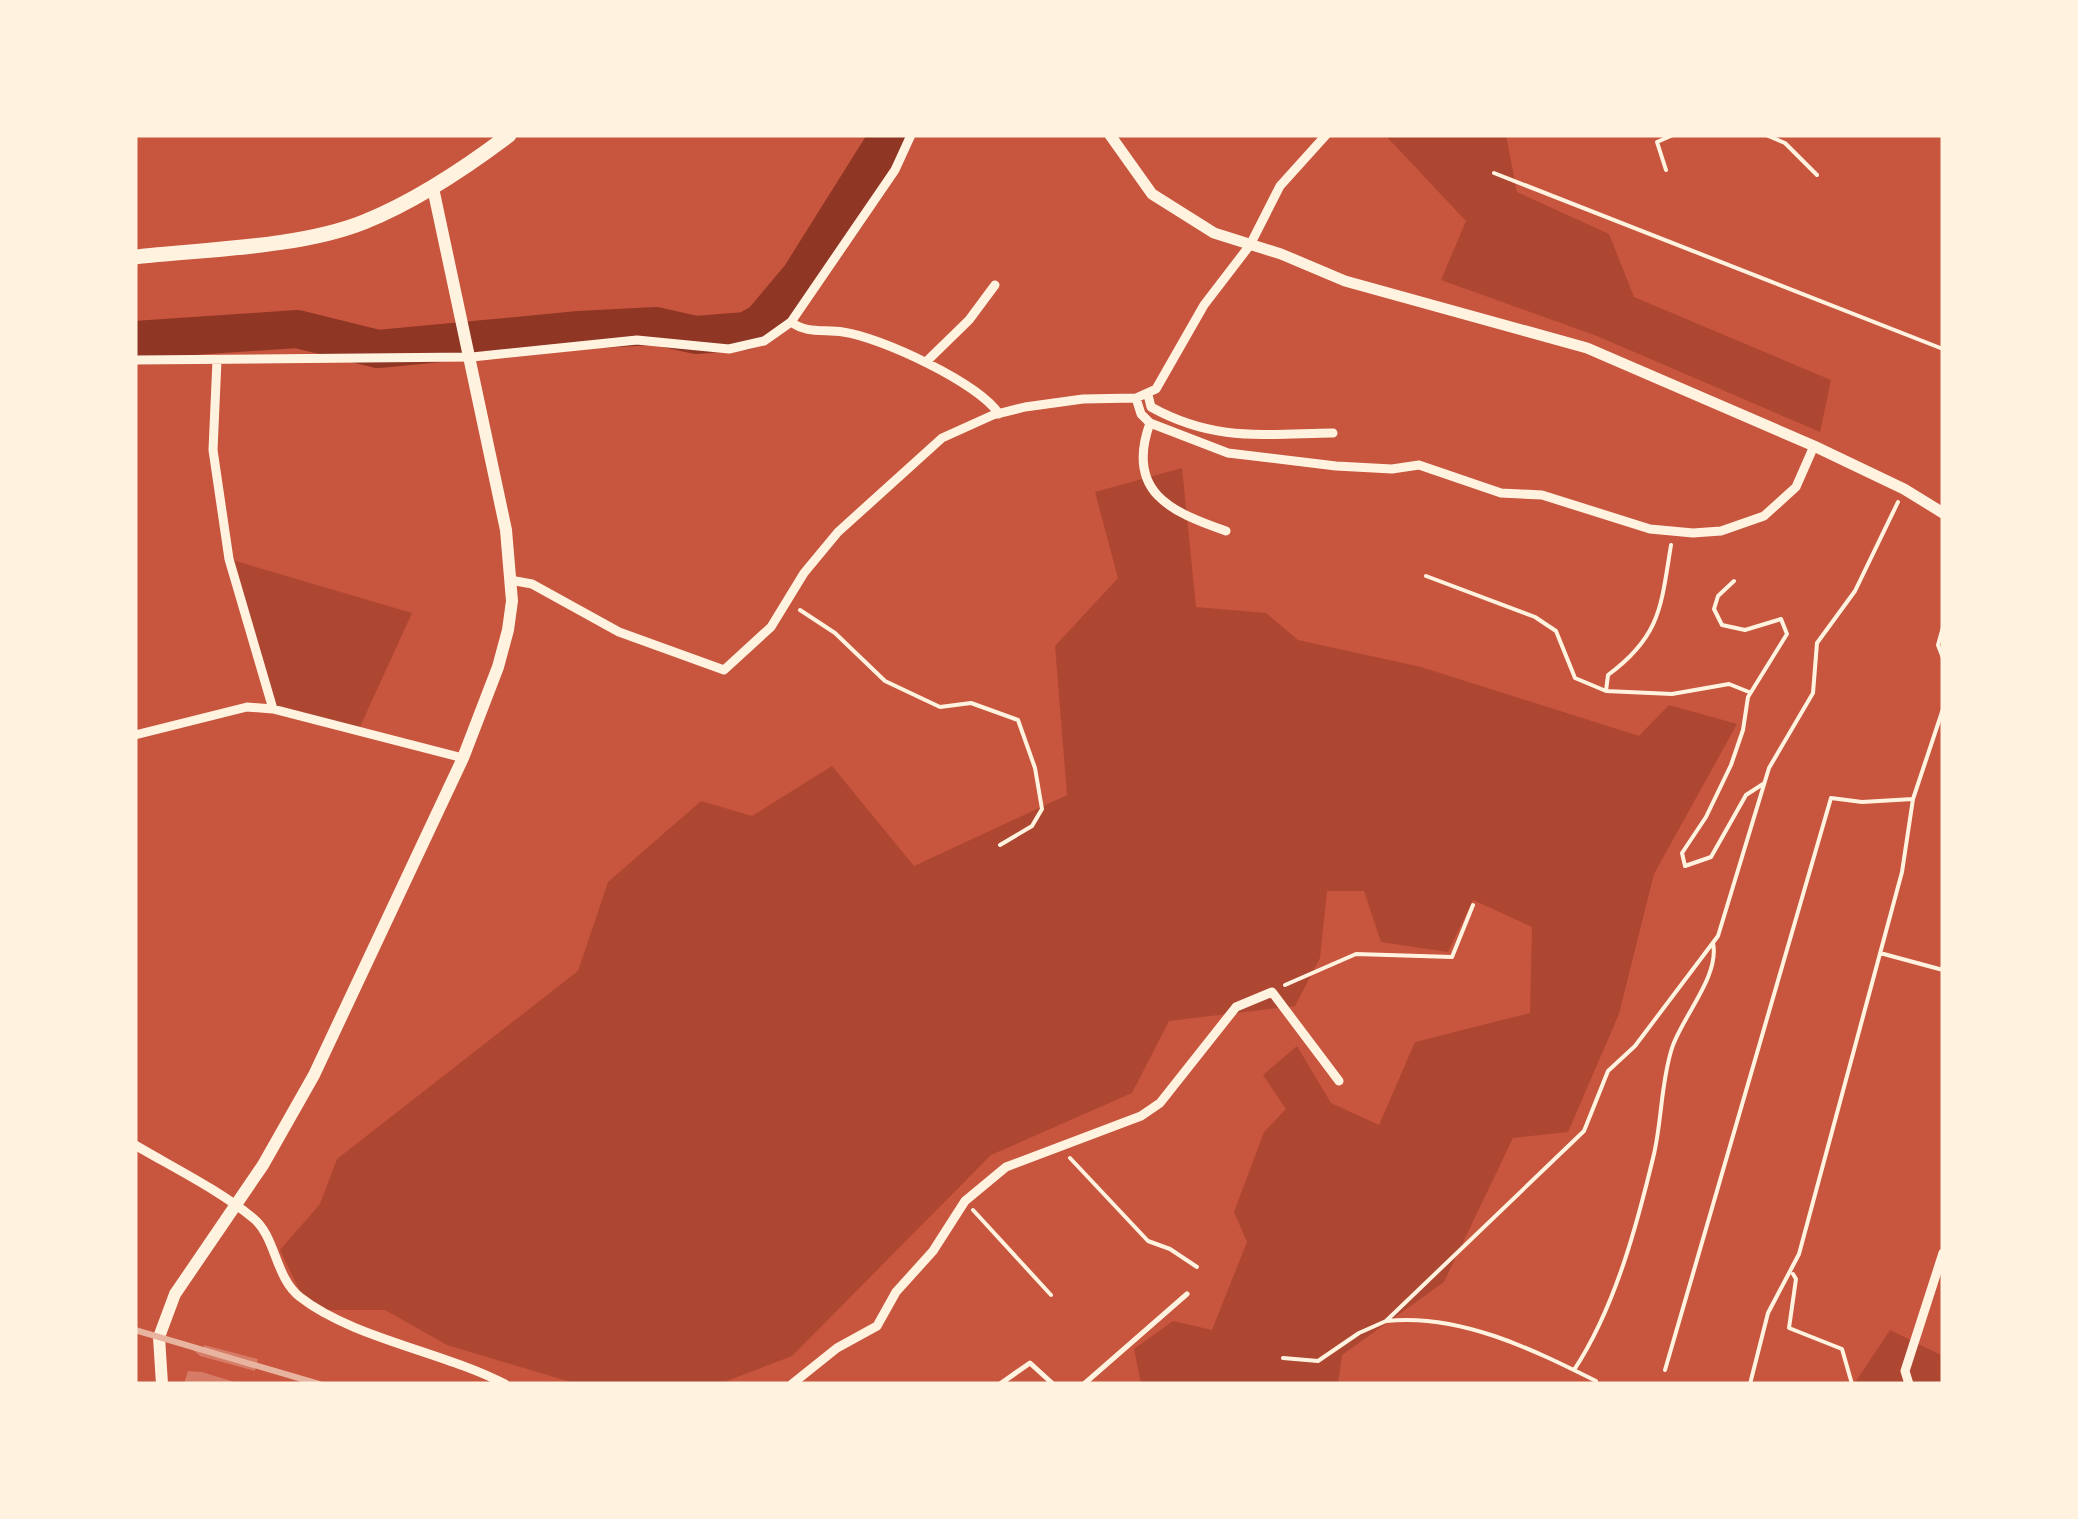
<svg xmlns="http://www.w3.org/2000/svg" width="2078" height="1519" font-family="'Noto Sans',sans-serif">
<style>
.green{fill:#ae4732}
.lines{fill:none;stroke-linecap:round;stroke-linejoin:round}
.river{stroke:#8f3625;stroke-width:38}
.building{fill:#d67c66}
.path{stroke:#fff3e0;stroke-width:4}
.service{stroke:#fff3e0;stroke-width:5}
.minor{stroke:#fff3e0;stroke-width:9}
.tertiary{stroke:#fff3e0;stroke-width:11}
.secondary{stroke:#fff3e0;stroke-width:12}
.trunk{stroke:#fff3e0;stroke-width:15}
.rail{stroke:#e9b49f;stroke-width:6}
</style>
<rect width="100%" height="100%" fill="#c8553d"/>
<path class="green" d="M 1385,135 L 1506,135 L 1517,192 L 1609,234 L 1634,297 L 1831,380 L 1820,432 L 1597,336 L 1441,280 L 1466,221 Z
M 1182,468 L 1196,607 L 1266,613 L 1298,640 L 1421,667 L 1639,736 L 1669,705 L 1737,724 L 1654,874 L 1619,1014 L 1568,1132 L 1513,1138 L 1444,1282 L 1342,1355 L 1338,1384 L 1141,1384 L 1134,1349 L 1173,1321 L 1212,1330 L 1247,1242 L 1234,1212 L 1264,1132 L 1286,1109 L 1263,1075 L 1297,1046 L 1331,1103 L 1379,1125 L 1415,1042 L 1530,1013 L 1532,927 L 1473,900 L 1448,952 L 1381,942 L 1364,891 L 1327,891 L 1320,958 L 1295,1006 L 1169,1021 L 1132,1093 L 991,1155 L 792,1356 L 719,1384 L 577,1384 L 447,1345 L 385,1310 L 309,1310 L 280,1250 L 320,1204 L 337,1159 L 578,971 L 608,882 L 701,801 L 752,816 L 832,766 L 914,866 L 1067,795 L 1055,646 L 1118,578 L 1095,492 Z
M 229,559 L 412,613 L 359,729 L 273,709 Z
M 1890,1330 L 1943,1356 L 1943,1384 L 1854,1384 Z"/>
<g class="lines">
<path class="river" d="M 135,340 L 297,329 L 378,349 L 579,330 L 656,326 L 696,335 L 746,331 L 762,322 L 800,277 L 889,135"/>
</g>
<path class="building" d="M 204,1345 L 258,1359 L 255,1371 L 200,1356 L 192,1349 L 203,1349 Z
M 188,1371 L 202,1372 L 241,1384 L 184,1384 Z"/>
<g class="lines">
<path class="path" d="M 1766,135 L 1785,143 L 1817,175
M 1666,170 L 1657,142 L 1673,135
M 1494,173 L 1943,349
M 1426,576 L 1535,617 L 1556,631 L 1575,678 L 1606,691 L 1608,675 C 1661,636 1661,606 1671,545
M 1734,581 L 1718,596 L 1714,609 L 1722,625 L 1745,630 L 1781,619 L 1787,634 L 1748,697 L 1743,730 L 1731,765 L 1706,817 L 1682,853 L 1685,866 L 1711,857 L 1746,795 L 1763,784
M 800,610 L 835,633 L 885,681 L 940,707 L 971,703 L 1018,720 L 1035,768 L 1042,809 L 1032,826 L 1000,845
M 1943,627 L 1938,645 L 1943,658
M 1606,691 L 1672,694 L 1729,684 L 1749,692
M 1880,953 L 1943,970
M 1285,985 L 1356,954 L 1452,957 L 1473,905
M 1070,1158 L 1148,1241 L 1170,1249 L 1197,1267
M 973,1210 L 1051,1295
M 1793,1274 L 1796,1279 L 1789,1328 L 1842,1349 L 1852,1384
M 1386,1321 C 1459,1313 1532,1349 1596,1381
M 1283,1358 L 1318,1361 L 1359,1333 L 1386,1321 L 1584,1131 L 1608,1071 L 1635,1046 L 1718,936 L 1769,768 L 1813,693 L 1817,643 L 1855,591 L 1898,502
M 1574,1370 C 1615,1308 1637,1225 1654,1154 C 1662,1119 1661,1082 1672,1048 C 1682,1017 1720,976 1713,943
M 1665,1370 L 1831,798 L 1862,802 L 1913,799
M 1750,1384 L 1768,1313 L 1799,1254 L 1902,872 L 1913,799 L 1943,709"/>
<path class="service" d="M 1000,1384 L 1030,1363 L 1053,1384
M 1084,1384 L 1187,1294"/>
<path class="minor" d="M 791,322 C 807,334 824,329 843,332 C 880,337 979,383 999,414
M 135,360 L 472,357 L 637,340 L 729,349 L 764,341 L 791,322 L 895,170 L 911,135
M 217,360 L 213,450 L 229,559 L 273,709
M 927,361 L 969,320 L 995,285
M 1148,395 L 1151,407 C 1214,442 1263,434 1333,433
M 1136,398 L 1141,414 L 1150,423 L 1228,453 L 1336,466 L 1392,469 L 1419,465 L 1501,493 L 1542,495 L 1650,529 L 1693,533 L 1721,531 L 1764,516 L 1796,487 L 1814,446
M 1150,423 C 1125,492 1171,512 1226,531
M 510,580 L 532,584 L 619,632 L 724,670 L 771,627 L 804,573 L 838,532 L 942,438 L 993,415 L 1025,407 L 1083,399 L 1136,398 L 1156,389 L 1204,305 L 1250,245 L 1280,186 L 1326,135
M 135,735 L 247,707 L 273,709 L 463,758
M 135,1145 C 174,1168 219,1190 253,1218 C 276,1236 275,1278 300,1297 C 352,1338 444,1352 505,1384
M 792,1384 L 837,1348 L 877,1326 L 896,1292 L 933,1251 L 965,1201 L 1006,1167 L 1141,1116 L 1160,1103 L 1236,1007 L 1272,992 L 1339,1081
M 1909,1384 L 1905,1371 L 1943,1253"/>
<path class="tertiary" d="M 1110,135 L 1152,194 L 1214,233 L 1281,254 L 1345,281 L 1587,348 L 1814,446 L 1904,489 L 1943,513"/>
<path class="secondary" d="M 162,1384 L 159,1337 L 175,1294 L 263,1165 L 314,1075 L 463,758 L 498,667 L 508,630 L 512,601 L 506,530 L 433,188"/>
<path class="trunk" d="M 135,257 C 205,249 299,248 364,222 C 416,201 464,169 509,135"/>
<path class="rail" d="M 135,1330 L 319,1384"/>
</g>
<rect width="2078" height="1519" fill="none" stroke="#fff3e0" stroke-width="275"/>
</svg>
